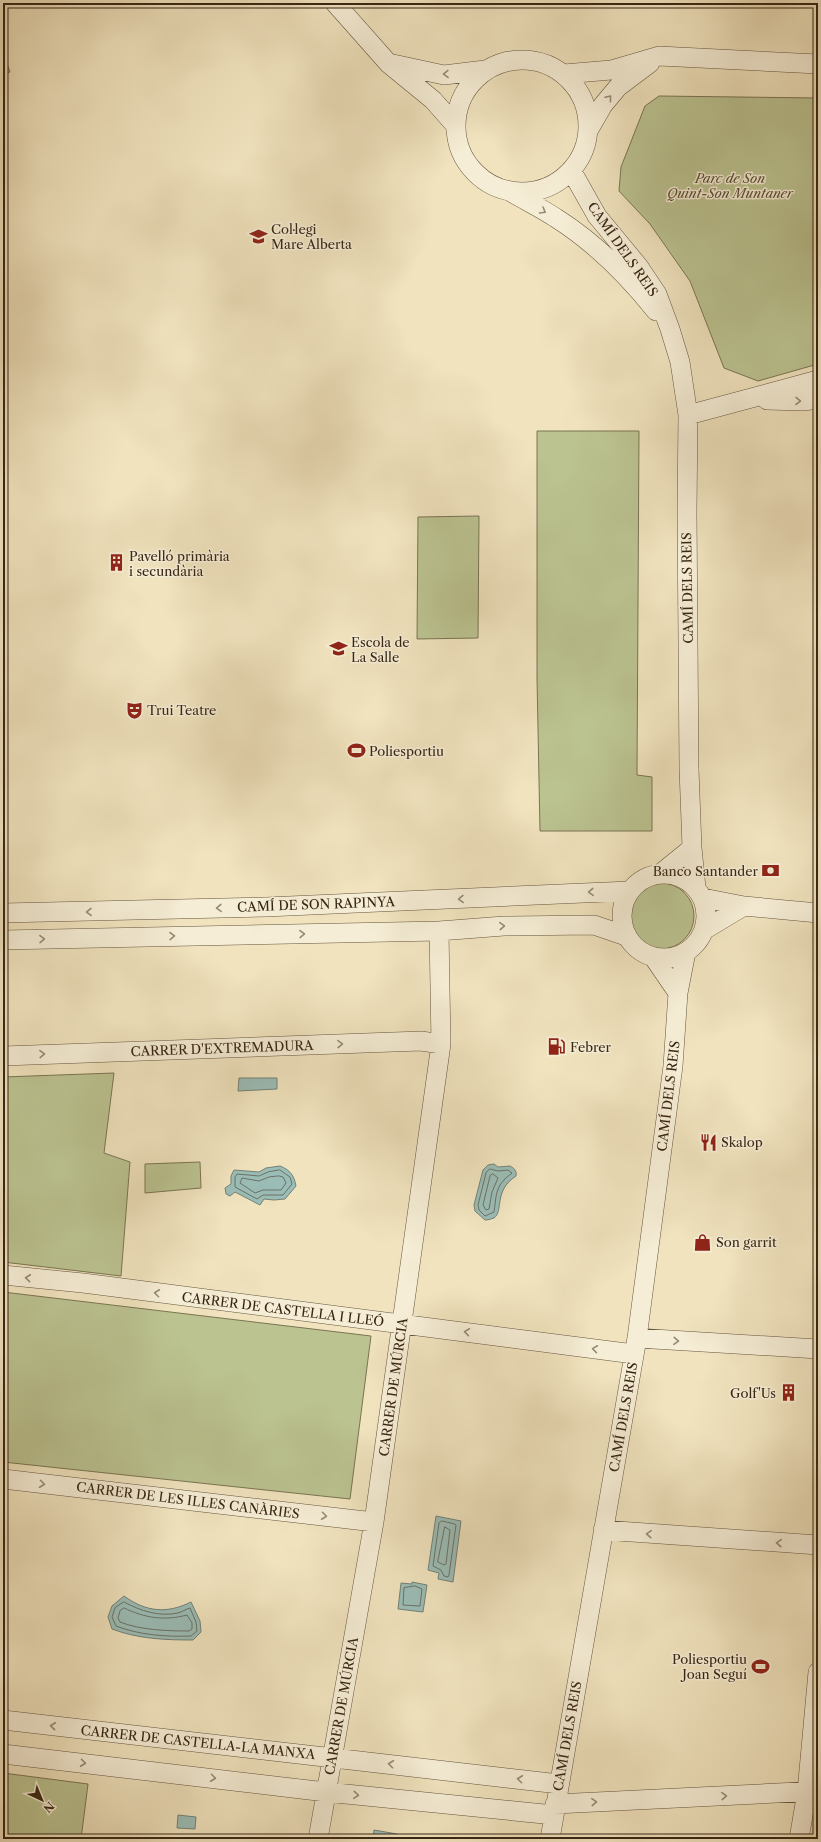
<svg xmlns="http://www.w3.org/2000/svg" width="821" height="1842" font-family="'Libre Caslon Text',serif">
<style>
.green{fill:#bbc391;stroke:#7a7453}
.water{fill:#9bbdb7;stroke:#738176}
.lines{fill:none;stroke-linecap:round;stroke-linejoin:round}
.shore{stroke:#6a7266;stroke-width:1}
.minor-casing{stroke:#66553f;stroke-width:20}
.minor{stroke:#f5edd5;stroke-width:19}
.oneway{stroke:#968a75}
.labels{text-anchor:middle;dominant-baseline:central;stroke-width:3;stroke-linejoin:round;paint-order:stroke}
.park-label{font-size:13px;font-style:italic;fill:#594d34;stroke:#f5edd5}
.poi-label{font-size:13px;fill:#382615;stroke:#f5edd5;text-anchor:start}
.street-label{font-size:13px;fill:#382615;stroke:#f5edd5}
</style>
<rect width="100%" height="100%" fill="#f0e3be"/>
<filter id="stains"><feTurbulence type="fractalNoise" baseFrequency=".005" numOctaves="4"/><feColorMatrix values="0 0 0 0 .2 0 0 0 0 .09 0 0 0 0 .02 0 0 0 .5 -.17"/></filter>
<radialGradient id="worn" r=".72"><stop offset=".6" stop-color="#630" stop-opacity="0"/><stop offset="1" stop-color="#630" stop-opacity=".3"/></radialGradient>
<path class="green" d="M 3,53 L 10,72 L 3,75 Z
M 659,96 L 818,98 L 818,364 L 758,381 L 724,368 L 690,281 L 650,224 L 619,191 L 621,167 L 645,106 Z
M 537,431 L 639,431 L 637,775 L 652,777 L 652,831 L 540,831 L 537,678 Z
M 479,516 L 478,638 L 417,639 L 418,517 Z
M628 916a33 33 0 1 1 66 0a33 33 0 1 1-66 0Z
M 114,1073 L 104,1153 L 130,1162 L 121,1276 L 3,1262 L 3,1077 Z
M 200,1162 L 201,1188 L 145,1193 L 145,1164 Z
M 3,1292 L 371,1336 L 350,1499 L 3,1462 Z
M 3,1773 L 88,1784 L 81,1839 L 3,1839 Z"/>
<path class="water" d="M 239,1078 L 277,1078 L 277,1089 L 238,1091 Z
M 494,1164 L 498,1167 L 510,1166 C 514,1168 517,1171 516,1176 C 493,1191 504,1211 494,1218 C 491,1219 488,1220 485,1220 L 475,1211 L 474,1205 L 483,1170 L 488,1165 Z
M 280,1166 C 290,1170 294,1175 296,1186 L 285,1199 L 274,1200 L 264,1199 L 260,1205 L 235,1192 L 230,1196 L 226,1194 L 225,1188 L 231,1184 L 231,1176 L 234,1170 L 259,1172 L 266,1168 Z
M 436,1516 L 461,1521 L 453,1582 L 438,1579 L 439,1573 L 428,1570 Z
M 412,1582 L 427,1585 L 423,1612 L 398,1609 L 401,1583 L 412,1584 Z
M 124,1596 C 146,1612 167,1614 191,1602 L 200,1621 L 201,1632 L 193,1640 C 166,1640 138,1639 112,1629 L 108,1617 L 112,1606 Z
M 178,1815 L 196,1817 L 195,1829 L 177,1828 Z
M 374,1830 L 397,1834 L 396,1839 L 373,1839 Z"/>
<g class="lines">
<path class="shore" d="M 490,1169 L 498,1171 L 508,1170 L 512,1173 C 509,1176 506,1177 504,1180 C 495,1189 496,1200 494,1212 L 485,1216 L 479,1210 L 478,1205 L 486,1173 Z
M 280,1170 L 290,1177 L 292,1184 L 283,1195 L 263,1195 L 257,1199 L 235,1187 L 235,1177 L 237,1174 L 259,1176 L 268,1172 Z
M 493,1174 L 498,1178 L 492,1192 L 489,1209 L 486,1210 L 483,1205 L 490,1176 Z
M 279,1176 L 283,1177 L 286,1183 L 281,1190 L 263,1190 L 255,1193 L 240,1183 L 242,1178 L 259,1181 L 269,1177 Z
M 442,1521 L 455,1524 L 456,1525 L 449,1575 L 448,1577 L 444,1576 L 441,1570 L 433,1566 L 439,1523 Z
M 445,1527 L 450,1530 L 446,1564 L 444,1565 L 438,1562 Z
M 415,1586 L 422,1589 L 420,1606 L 403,1605 L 404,1588 Z
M 124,1602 C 141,1611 159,1617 178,1613 C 182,1612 186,1609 190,1608 L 196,1622 L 197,1631 L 191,1636 C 167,1637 139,1635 116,1626 L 112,1617 L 115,1608 Z
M 124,1608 C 145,1618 164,1621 187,1615 L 192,1623 L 192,1629 L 189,1631 C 167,1631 140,1630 120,1622 L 118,1618 L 120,1611 Z"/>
<defs>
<path id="minor" d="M 335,3 L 389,64 L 433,100 L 455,125
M456 126a66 66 0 1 1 132 0a66 66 0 1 1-132 0Z
M 393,64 L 444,75 L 485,70
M 564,74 L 611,70 L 659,56 L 818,64
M 588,131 L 603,105 L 618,87 L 650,63
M 571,170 L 597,216 L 639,267 L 657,294 L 670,329 L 680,362 L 688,415 L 687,512 L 689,769 L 692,848 L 696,888
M 511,192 C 526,201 541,208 556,218 C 594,242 628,276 656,311
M 767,400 L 803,401 L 818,399
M 688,415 L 818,380
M622 916a42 42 0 1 1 84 0a42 42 0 1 1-84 0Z
M 660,874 L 692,848
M 703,898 L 744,906 L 818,913
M 3,913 L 266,907 L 630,891
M 704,930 L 744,906
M 3,940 L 439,931 L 504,926 L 594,925 L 626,936
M 654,958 L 678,993
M 3,1056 L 421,1041 L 441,1044
M 3,1275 L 83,1283 L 634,1354
M 637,1338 L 818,1349
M 3,1479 L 374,1522
M 603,1530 L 818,1545
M 3,1720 L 559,1784
M 3,1754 L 326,1792 L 554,1815
M 555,1804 L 818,1791
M 318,1839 L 374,1522 L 441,1044 L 439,931
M 550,1839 L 637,1338 L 673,1066 L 678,993 L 686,952
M 799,1839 L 807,1792 L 818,1672"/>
</defs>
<use href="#minor" class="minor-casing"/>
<use href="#minor" class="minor"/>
</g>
<defs><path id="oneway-chevron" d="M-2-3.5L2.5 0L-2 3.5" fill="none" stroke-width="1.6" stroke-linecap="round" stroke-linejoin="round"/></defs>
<g class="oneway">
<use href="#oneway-chevron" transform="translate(446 74) rotate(179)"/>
<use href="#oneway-chevron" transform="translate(609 98) rotate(-50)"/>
<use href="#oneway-chevron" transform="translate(543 211) rotate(30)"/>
<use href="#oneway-chevron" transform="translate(798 401) rotate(1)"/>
<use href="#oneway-chevron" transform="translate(591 892) rotate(177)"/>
<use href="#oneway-chevron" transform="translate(461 899) rotate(178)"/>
<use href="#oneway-chevron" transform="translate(219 908) rotate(178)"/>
<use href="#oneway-chevron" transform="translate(89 912) rotate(178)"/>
<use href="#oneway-chevron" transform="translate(502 926) rotate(-4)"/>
<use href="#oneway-chevron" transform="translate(302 934) rotate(-1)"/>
<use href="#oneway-chevron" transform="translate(172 936) rotate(-1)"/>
<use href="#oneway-chevron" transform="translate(42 939) rotate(-1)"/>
<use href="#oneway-chevron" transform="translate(340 1044) rotate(-2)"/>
<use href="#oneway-chevron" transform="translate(42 1054) rotate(-2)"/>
<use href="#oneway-chevron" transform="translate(28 1278) rotate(-174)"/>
<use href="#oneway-chevron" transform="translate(157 1293) rotate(-173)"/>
<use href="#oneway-chevron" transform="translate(467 1332) rotate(-172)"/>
<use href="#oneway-chevron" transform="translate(676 1341) rotate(3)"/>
<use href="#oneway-chevron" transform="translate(595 1349) rotate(-172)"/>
<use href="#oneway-chevron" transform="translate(42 1484) rotate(7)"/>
<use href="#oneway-chevron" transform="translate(324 1516) rotate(7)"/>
<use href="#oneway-chevron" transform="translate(649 1534) rotate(-176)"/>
<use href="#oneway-chevron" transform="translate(779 1543) rotate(-176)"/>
<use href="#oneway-chevron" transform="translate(53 1726) rotate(-174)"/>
<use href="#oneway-chevron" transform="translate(83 1763) rotate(7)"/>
<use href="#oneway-chevron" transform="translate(391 1764) rotate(-173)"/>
<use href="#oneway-chevron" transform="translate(213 1778) rotate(7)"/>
<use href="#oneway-chevron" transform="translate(520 1779) rotate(-173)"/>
<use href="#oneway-chevron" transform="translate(356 1795) rotate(5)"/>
<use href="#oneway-chevron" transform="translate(724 1796) rotate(-3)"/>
<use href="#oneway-chevron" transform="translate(594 1802) rotate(-3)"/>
</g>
<defs>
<symbol id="school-bare" viewBox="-9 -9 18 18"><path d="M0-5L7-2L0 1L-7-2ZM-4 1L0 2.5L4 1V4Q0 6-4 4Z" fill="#8f2418" stroke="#f5edd5" stroke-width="2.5" paint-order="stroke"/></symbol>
<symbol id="building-bare" viewBox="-9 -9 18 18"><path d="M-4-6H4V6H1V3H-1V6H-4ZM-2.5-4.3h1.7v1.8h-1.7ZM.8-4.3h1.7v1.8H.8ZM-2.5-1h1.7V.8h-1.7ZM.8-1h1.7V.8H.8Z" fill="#8f2418" stroke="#f5edd5" stroke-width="2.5" paint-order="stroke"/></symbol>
<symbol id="theatre-bare" viewBox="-9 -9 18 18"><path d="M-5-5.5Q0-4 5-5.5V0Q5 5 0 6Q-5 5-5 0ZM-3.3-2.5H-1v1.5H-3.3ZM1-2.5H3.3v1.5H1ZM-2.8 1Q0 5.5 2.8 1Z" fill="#8f2418" stroke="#f5edd5" stroke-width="2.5" paint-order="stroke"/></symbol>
<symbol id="stadium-bare" viewBox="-9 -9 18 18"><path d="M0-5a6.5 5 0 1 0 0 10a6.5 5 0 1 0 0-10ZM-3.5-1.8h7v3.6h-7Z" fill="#8f2418" stroke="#f5edd5" stroke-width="2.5" paint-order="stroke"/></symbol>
<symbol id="bank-bare" viewBox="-9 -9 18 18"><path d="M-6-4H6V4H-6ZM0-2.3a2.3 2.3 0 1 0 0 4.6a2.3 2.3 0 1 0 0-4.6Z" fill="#8f2418" stroke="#f5edd5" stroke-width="2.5" paint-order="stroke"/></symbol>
<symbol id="fuel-bare" viewBox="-9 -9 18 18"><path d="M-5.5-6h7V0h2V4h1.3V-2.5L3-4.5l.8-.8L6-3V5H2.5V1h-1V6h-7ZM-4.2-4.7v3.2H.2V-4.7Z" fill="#8f2418" stroke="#f5edd5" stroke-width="2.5" paint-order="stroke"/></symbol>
<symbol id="restaurant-bare" viewBox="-9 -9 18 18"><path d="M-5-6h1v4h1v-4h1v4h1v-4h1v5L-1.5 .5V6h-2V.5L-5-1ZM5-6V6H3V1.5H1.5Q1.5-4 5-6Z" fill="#8f2418" stroke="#f5edd5" stroke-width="2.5" paint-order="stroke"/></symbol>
<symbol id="shop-bare" viewBox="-9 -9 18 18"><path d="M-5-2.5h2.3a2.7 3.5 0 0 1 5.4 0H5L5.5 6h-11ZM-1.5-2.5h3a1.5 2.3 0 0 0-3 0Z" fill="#8f2418" stroke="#f5edd5" stroke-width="2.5" paint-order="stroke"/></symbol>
</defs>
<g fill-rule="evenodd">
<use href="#school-bare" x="246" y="224" width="25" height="25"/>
<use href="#building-bare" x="104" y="550" width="25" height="25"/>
<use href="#school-bare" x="326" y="636" width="25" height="25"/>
<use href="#theatre-bare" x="122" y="698" width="25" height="25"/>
<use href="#stadium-bare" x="344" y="738" width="25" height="25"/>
<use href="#bank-bare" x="758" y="858" width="25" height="25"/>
<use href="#fuel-bare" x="544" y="1034" width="25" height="25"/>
<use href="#restaurant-bare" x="696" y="1130" width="25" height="25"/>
<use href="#shop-bare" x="690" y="1230" width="25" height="25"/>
<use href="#building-bare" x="776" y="1380" width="25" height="25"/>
<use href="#stadium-bare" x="748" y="1654" width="25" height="25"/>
</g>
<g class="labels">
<g class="park-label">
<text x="730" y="178">Parc de Son<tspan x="730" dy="15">Quint-Son Muntaner</tspan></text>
</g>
<g class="poi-label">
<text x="271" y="229">Col·legi<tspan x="271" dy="15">Mare Alberta</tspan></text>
<text x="129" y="556">Pavelló primària<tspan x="129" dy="15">i secundària</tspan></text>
<text x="351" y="642">Escola de<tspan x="351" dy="15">La Salle</tspan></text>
<text x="147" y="710">Trui Teatre</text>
<text x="369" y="751">Poliesportiu</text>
<text x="758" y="871" text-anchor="end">Banco Santander</text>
<text x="570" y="1047">Febrer</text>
<text x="721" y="1142">Skalop</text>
<text x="716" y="1242">Son garrit</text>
<text x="776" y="1393" text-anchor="end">Golf'Us</text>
<text x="747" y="1659" text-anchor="end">Poliesportiu<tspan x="747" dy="15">Joan Seguí</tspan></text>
</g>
<g class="street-label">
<text transform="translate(623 249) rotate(55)">CAMÍ DELS REIS</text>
<text transform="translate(687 588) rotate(-91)">CAMÍ DELS REIS</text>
<text transform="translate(316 904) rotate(-2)">CAMÍ DE SON RAPINYA</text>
<text transform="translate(222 1048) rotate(-2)">CARRER D'EXTREMADURA</text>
<text transform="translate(668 1096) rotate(-83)">CAMÍ DELS REIS</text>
<text transform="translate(283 1309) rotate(7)">CARRER DE CASTELLA I LLEÓ</text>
<text transform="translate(393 1387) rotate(-82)">CARRER DE MÚRCIA</text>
<text transform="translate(623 1417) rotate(-80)">CAMÍ DELS REIS</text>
<text transform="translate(188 1500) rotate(7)">CARRER DE LES ILLES CANÀRIES</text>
<text transform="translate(341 1706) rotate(-80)">CARRER DE MÚRCIA</text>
<text transform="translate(567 1736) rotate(-80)">CAMÍ DELS REIS</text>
<text transform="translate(198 1742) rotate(6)">CARRER DE CASTELLA-LA MANXA</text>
</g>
</g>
<rect width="821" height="1842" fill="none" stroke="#f0e3be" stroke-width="16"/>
<rect x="4" y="4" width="813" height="1834" fill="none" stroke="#382615" stroke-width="2"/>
<rect x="8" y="8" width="805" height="1826" fill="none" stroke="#382615"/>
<g transform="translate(42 1800) rotate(136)" stroke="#f5edd5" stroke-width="3" paint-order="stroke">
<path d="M0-3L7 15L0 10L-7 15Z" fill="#382615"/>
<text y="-6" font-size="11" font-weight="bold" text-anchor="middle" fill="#382615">N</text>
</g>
<rect width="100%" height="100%" filter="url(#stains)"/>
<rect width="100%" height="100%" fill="url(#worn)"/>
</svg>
